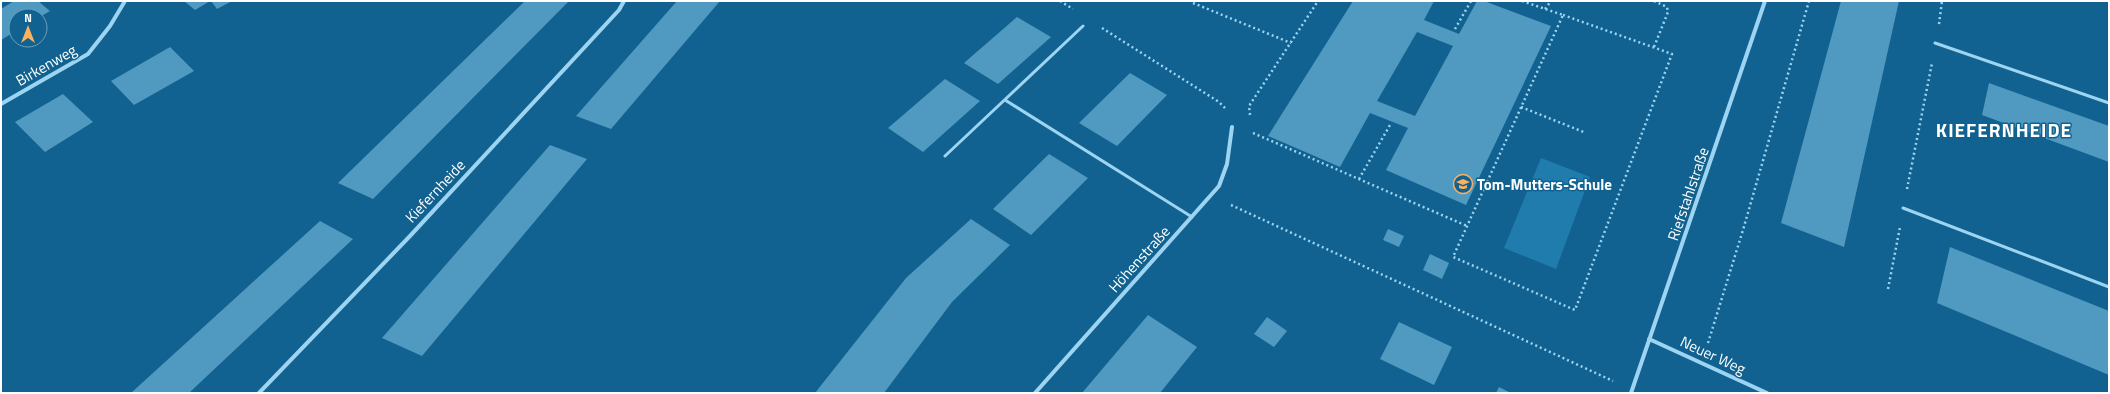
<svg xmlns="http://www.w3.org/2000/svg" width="2110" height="394" font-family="'Titillium Web',sans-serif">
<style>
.green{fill:#207cad}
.building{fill:#5099c1;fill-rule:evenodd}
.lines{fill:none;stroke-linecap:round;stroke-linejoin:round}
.path{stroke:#9cd4f2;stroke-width:2.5;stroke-dasharray:2 3;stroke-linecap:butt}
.lane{stroke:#9cd4f2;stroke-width:3}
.street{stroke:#9cd4f2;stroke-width:4}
.labels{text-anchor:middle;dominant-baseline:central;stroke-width:3;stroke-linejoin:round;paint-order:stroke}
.street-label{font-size:15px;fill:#fff;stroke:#116290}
.poi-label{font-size:15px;font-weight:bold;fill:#fff;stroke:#116290;text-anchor:start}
.district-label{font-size:19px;font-weight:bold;letter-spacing:1px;fill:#fff;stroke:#116290}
</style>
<rect width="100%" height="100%" fill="#116290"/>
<path class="green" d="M 1541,158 L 1590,177 L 1556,269 L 1504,248 Z"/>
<path class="building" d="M 14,1 L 38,1 L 50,11 L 40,17 L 16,16 L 16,31 L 1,40 L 1,9 Z
M 184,1 L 210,1 L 195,10 Z
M 211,1 L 232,1 L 217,9 Z
M 525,1 L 569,1 L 373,199 L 338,183 Z
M 677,1 L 720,1 L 611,129 L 576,116 Z
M 1353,1 L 1434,1 L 1424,20 L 1459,34 L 1477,1 L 1484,1 L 1551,26 L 1466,205 L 1386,170 L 1408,128 L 1370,113 L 1340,167 L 1268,136 ZM 1417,32 L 1453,46 L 1415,116 L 1377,101 Z
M 1841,1 L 1899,1 L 1844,247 L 1781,223 Z
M 1017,17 L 1051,37 L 998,84 L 964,63 Z
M 170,47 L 194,71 L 134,105 L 111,81 Z
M 1130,73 L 1167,95 L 1117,146 L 1079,123 Z
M 945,79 L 980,101 L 923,152 L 888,128 Z
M 1989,83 L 2109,126 L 2109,162 L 1982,115 Z
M 63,94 L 93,122 L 45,152 L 15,122 Z
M 550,145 L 587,159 L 422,356 L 382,338 Z
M 1049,154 L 1088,178 L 1031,235 L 993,209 Z
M 971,219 L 1010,245 L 952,302 L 884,393 L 815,393 L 906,278 Z
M 320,221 L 353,239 L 189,393 L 131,393 Z
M 1388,229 L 1404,236 L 1399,247 L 1383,240 Z
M 1950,247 L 2109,311 L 2109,375 L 1937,303 Z
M 1430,254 L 1449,263 L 1442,279 L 1423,270 Z
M 1148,315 L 1197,347 L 1160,393 L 1082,393 Z
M 1267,317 L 1287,331 L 1274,347 L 1254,334 Z
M 1399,322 L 1452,347 L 1434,385 L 1380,359 Z
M 1499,387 L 1511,393 L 1496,393 Z"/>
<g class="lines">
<path class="path" d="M 1060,1 L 1073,9
M 1522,1 L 1563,15
M 1654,1 L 1667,7 L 1668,12 L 1654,47
M 1193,3 L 1291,43
M 1545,9 L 1551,1
M 1563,15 L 1672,54 L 1575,310 L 1453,257 Z
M 1939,24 L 1942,1
M 1102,28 L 1219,102 L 1225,108
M 1455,29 L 1471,1
M 1521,107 L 1586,133
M 1250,115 L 1249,106 L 1318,1
M 1253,133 L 1467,226
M 1359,179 L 1390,125
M 1907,189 L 1932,63
M 1231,205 L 1613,381
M 1888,289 L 1900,227
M 1708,343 L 1743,230 L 1809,1"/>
<path class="lane" d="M 1935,43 L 2109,103
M 1005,100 L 1192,217
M 945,156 L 1083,26
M 1903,208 L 2109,287"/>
<path class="street" d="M 1,104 L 88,54 L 110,26 L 125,1
M 1649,339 L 1767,393
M 259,393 L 410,236 L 619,10 L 624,1
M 1035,393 L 1219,186 L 1227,164 L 1232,127
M 1631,393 L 1765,1"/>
</g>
<defs>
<symbol id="school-ring" viewBox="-11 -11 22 22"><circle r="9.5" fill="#116290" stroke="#ffb05d" stroke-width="1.5"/><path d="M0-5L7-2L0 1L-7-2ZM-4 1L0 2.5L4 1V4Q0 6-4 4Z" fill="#ffb05d"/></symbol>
</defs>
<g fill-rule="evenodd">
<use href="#school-ring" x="1452" y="173" width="22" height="22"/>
</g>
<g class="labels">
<g class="street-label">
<text transform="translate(46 65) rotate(-30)">Birkenweg</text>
<text transform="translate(435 191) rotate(-47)">Kiefernheide</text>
<text transform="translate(1688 194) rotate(-71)">Riefstahlstraße</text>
<text transform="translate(1139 259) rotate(-48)">Höhenstraße</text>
<text transform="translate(1713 355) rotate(25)">Neuer Weg</text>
</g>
<g class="poi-label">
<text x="1477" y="184">Tom-Mutters-Schule</text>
</g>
<g class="district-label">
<text x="2004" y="129">KIEFERNHEIDE</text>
</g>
</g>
<rect width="2110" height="394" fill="none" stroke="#ffffff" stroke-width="4"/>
<g transform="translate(28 28)"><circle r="19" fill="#116290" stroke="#70a1bc"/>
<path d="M0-3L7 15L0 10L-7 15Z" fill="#ffb05d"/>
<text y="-6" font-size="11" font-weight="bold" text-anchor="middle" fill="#ffffff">N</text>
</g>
</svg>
